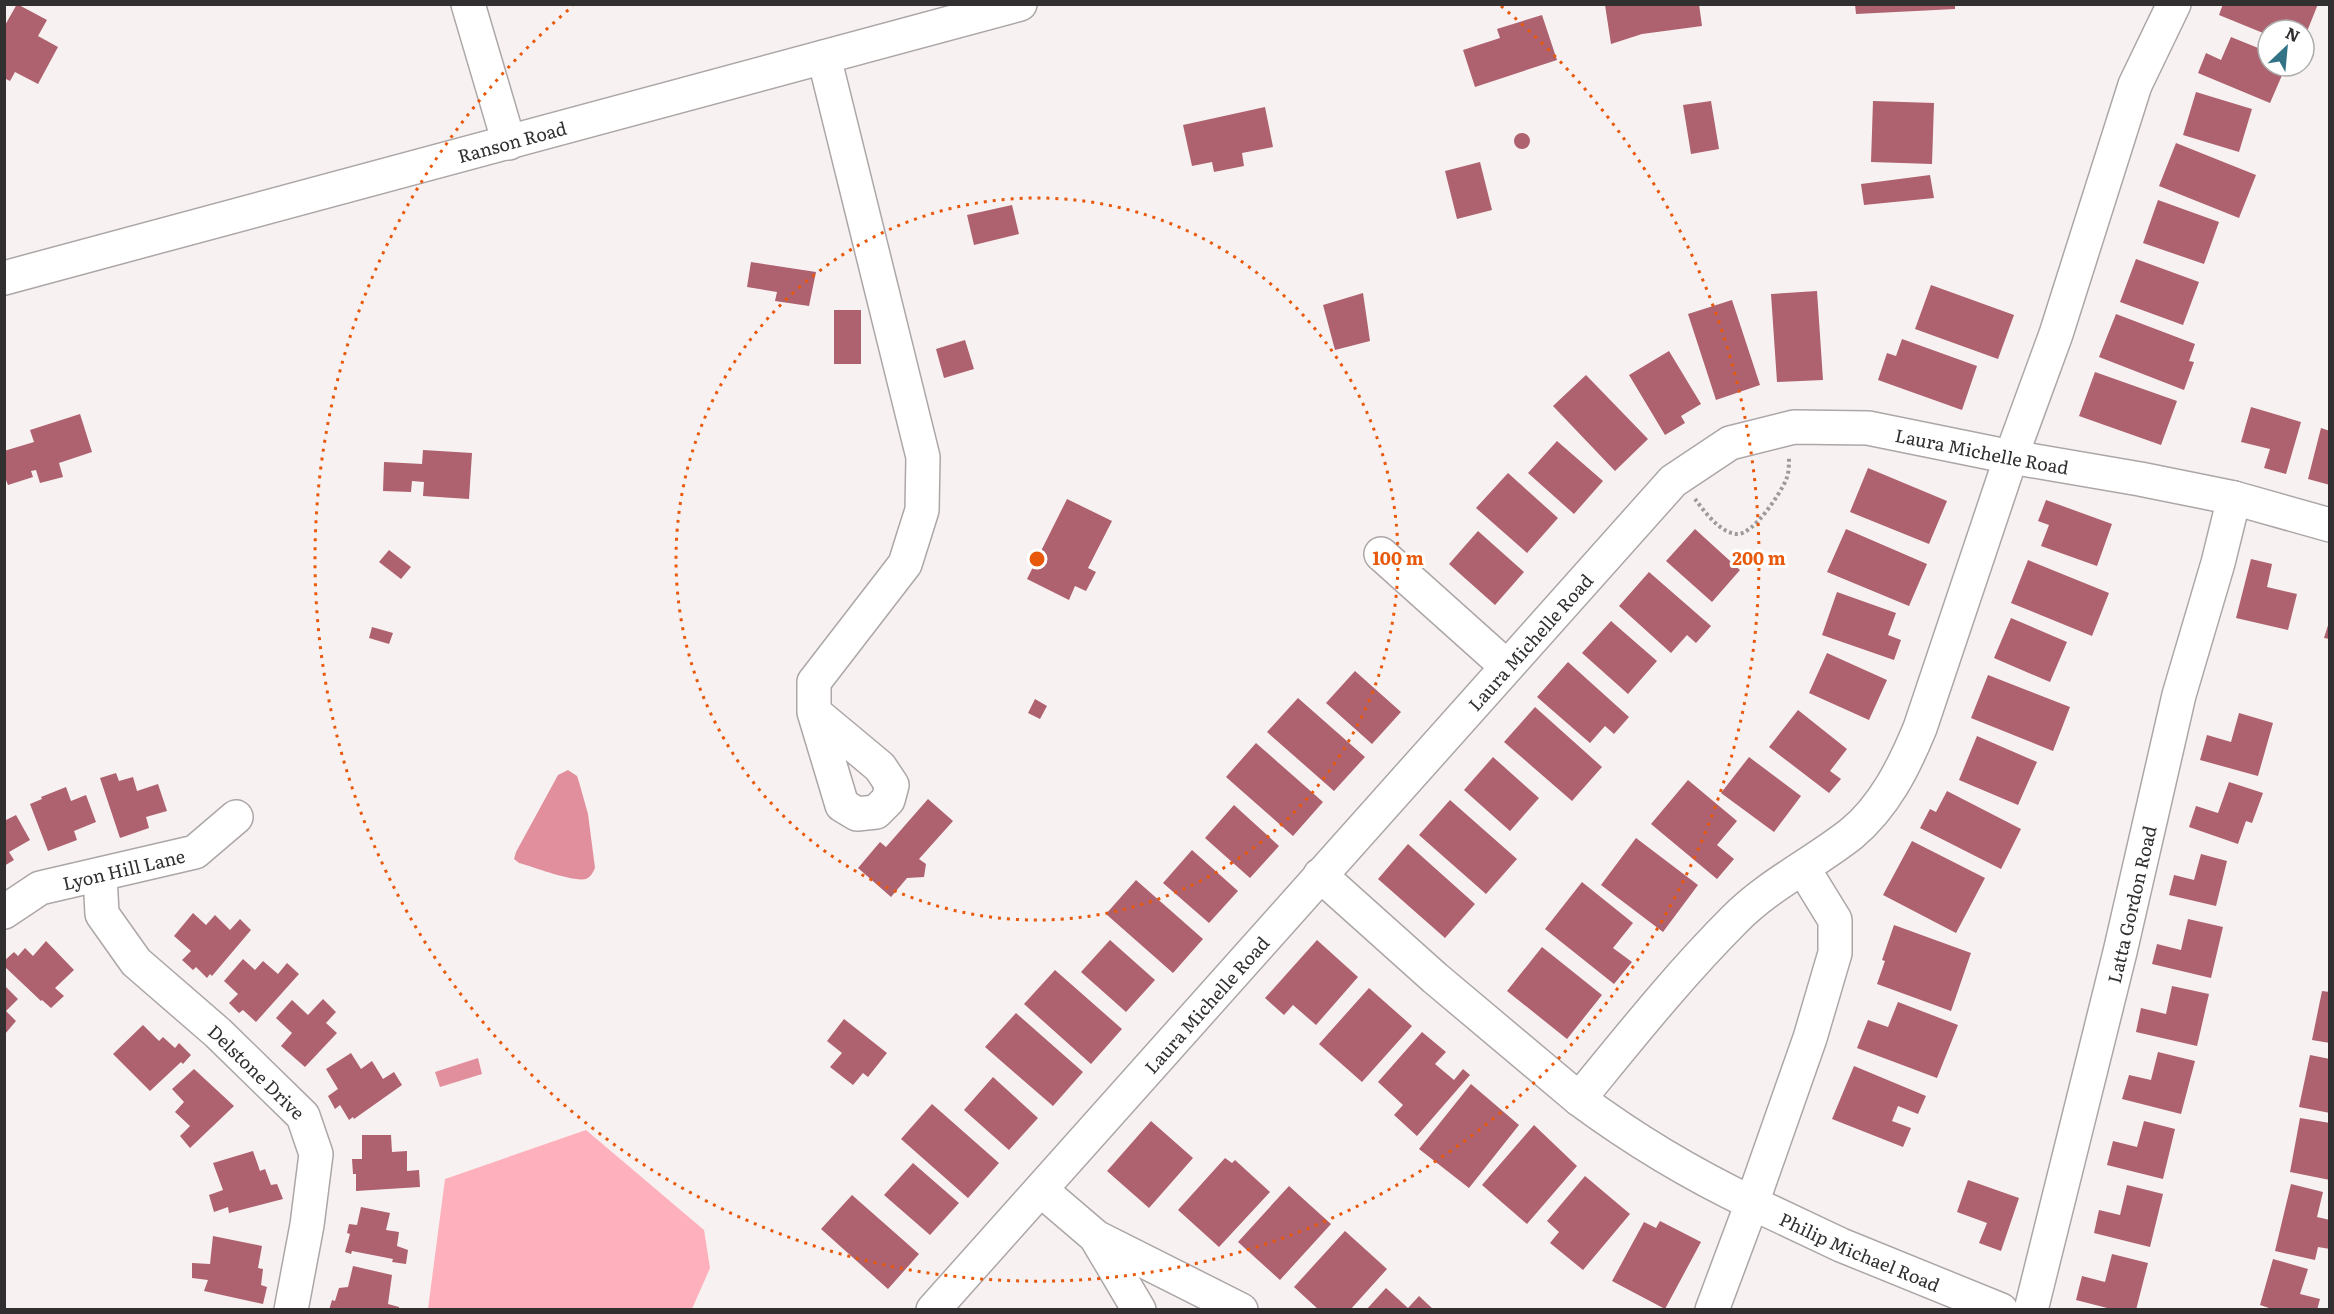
<svg xmlns="http://www.w3.org/2000/svg" width="2334" height="1314" font-family="Literata,serif">
<style>
.green{fill:#feb1bc}
.water{fill:#e18f9c}
.building{fill:#ae616e}
.lines{fill:none;stroke-linecap:round;stroke-linejoin:round}
.minor-casing{stroke:#ada6a7;stroke-width:36}
.path{stroke:#9f9a9a;stroke-width:4;stroke-dasharray:3 3;stroke-linecap:butt}
.minor{stroke:#fff;stroke-width:33}
.ring{fill:none;stroke:#e8590c;stroke-width:3;stroke-dasharray:3 6}
.labels{text-anchor:middle;dominant-baseline:central;stroke-width:6;stroke-linejoin:round;paint-order:stroke}
.street-label{font-size:18px;fill:#322f30;stroke:#fff}
.centre{fill:#e8590c;stroke:#fff;stroke-width:3}
.ring-label{font-size:18px;text-anchor:middle;font-weight:bold;fill:#e8590c;stroke:#fff;stroke-width:6;stroke-linejoin:round;paint-order:stroke}
</style>
<rect width="100%" height="100%" fill="#f8f1f1"/>
<path class="green" d="M 586,1130 L 704,1230 L 710,1268 L 692,1309 L 428,1309 L 445,1179 Z"/>
<path class="water" d="M 568,770 L 577,776 L 579,782 L 588,814 L 595,868 C 593,872 591,877 586,879 C 572,882 534,867 519,863 L 514,859 L 516,852 L 558,775 Z
M 478,1058 L 482,1074 L 440,1087 L 435,1072 Z"/>
<path class="building" d="M 17,4 L 47,20 L 38,36 L 58,47 L 38,84 L 15,72 L 10,81 L 4,78 L 4,27 Z
M 1699,4 L 1702,26 L 1642,34 L 1611,44 L 1605,5 Z
M 1855,4 L 1955,4 L 1955,9 L 1856,14 Z
M 2223,4 L 2318,4 L 2304,39 L 2304,30 L 2268,30 L 2268,35 L 2219,15 Z
M 1542,15 L 1557,60 L 1475,87 L 1463,50 L 1500,38 L 1497,29 Z
M 2231,37 L 2268,52 L 2268,66 L 2286,66 L 2270,103 L 2198,73 L 2206,53 L 2221,60 Z
M 2196,92 L 2252,109 L 2239,152 L 2183,135 Z
M 1711,101 L 1719,149 L 1691,154 L 1683,105 Z
M 1873,101 L 1934,103 L 1932,164 L 1871,162 Z
M 1265,107 L 1273,147 L 1242,153 L 1244,166 L 1214,172 L 1212,162 L 1192,166 L 1183,125 Z
M1514 141a8 8 0 1 1 16 0a8 8 0 1 1-16 0Z
M 2176,143 L 2256,175 L 2239,218 L 2159,186 Z
M 1480,162 L 1492,210 L 1457,219 L 1445,171 Z
M 1930,175 L 1934,198 L 1864,205 L 1861,184 Z
M 2158,200 L 2219,222 L 2204,264 L 2143,243 Z
M 1012,205 L 1019,234 L 974,245 L 967,215 Z
M 2136,259 L 2199,282 L 2183,325 L 2120,302 Z
M 751,262 L 816,272 L 809,306 L 775,301 L 777,292 L 747,287 Z
M 1931,285 L 2014,315 L 1998,359 L 1915,329 Z
M 1817,291 L 1823,380 L 1777,382 L 1771,294 Z
M 1363,293 L 1370,341 L 1335,350 L 1323,305 Z
M 1732,300 L 1760,385 L 1716,400 L 1688,314 Z
M 834,310 L 861,310 L 861,364 L 834,364 Z
M 2116,314 L 2195,344 L 2189,361 L 2194,362 L 2184,390 L 2099,357 Z
M 1902,339 L 1977,366 L 1962,410 L 1878,380 L 1887,353 L 1896,356 Z
M 965,340 L 974,369 L 944,378 L 936,349 Z
M 1669,351 L 1701,404 L 1681,416 L 1685,423 L 1665,435 L 1629,375 Z
M 2095,372 L 2177,401 L 2161,445 L 2079,416 Z
M 1586,375 L 1648,439 L 1615,471 L 1553,406 Z
M 2251,407 L 2301,422 L 2286,474 L 2264,468 L 2270,449 L 2241,442 Z
M 80,414 L 92,452 L 59,463 L 63,477 L 40,483 L 36,470 L 31,471 L 33,477 L 8,485 L 4,475 L 4,451 L 34,442 L 30,430 Z
M 2321,428 L 2330,431 L 2330,485 L 2308,479 Z
M 1557,441 L 1603,481 L 1574,514 L 1528,473 Z
M 423,450 L 472,453 L 469,499 L 423,496 L 424,482 L 412,481 L 411,492 L 383,491 L 384,462 L 422,464 Z
M 1868,468 L 1947,501 L 1929,544 L 1850,512 Z
M 1508,473 L 1558,518 L 1527,553 L 1476,508 Z
M 1067,499 L 1112,521 L 1088,568 L 1096,572 L 1086,591 L 1075,586 L 1069,600 L 1027,579 Z
M 2046,500 L 2112,524 L 2097,566 L 2041,546 L 2049,525 L 2038,521 Z
M 1695,529 L 1740,570 L 1712,602 L 1666,561 Z
M 1846,529 L 1927,564 L 1909,606 L 1827,572 Z
M 1478,531 L 1524,572 L 1495,605 L 1449,564 Z
M 389,550 L 411,567 L 401,579 L 379,562 Z
M 2251,559 L 2272,564 L 2267,587 L 2297,594 L 2288,630 L 2236,618 Z
M 2028,560 L 2109,593 L 2092,636 L 2011,603 Z
M 1649,572 L 1711,626 L 1696,643 L 1687,635 L 1671,653 L 1619,606 Z
M 1837,592 L 1896,613 L 1888,635 L 1901,640 L 1894,660 L 1822,635 Z
M 2011,618 L 2067,642 L 2050,682 L 1994,658 Z
M 2330,619 L 2330,639 L 2324,638 Z
M 1611,621 L 1657,661 L 1628,694 L 1582,653 Z
M 372,627 L 393,633 L 389,644 L 369,638 Z
M 1827,653 L 1887,680 L 1869,720 L 1809,693 Z
M 1568,662 L 1629,717 L 1614,734 L 1605,726 L 1590,743 L 1537,697 Z
M 1355,671 L 1401,712 L 1372,744 L 1326,703 Z
M 1988,675 L 2070,707 L 2053,751 L 1971,718 Z
M 1298,698 L 1365,757 L 1334,791 L 1267,732 Z
M 1035,699 L 1047,706 L 1040,719 L 1028,713 Z
M 1535,707 L 1602,767 L 1572,801 L 1504,742 Z
M 1798,710 L 1847,749 L 1830,771 L 1841,779 L 1829,793 L 1769,747 Z
M 2239,713 L 2273,723 L 2258,776 L 2200,760 L 2207,735 L 2231,742 Z
M 1977,736 L 2037,762 L 2018,805 L 1959,780 Z
M 1256,743 L 1323,802 L 1293,836 L 1226,777 Z
M 1493,757 L 1539,798 L 1510,831 L 1464,790 Z
M 1749,757 L 1801,796 L 1774,832 L 1721,793 Z
M 116,773 L 119,781 L 133,777 L 137,791 L 158,784 L 167,811 L 146,817 L 149,828 L 120,838 L 100,778 Z
M 1688,780 L 1737,821 L 1717,845 L 1734,859 L 1717,879 L 1651,824 Z
M 2229,782 L 2263,793 L 2252,823 L 2246,821 L 2238,844 L 2189,827 L 2196,806 L 2218,813 Z
M 66,787 L 71,801 L 86,795 L 96,822 L 74,831 L 77,840 L 48,851 L 30,804 L 42,799 L 41,797 Z
M 1947,791 L 2021,829 L 2001,869 L 1920,828 L 1930,809 L 1936,812 Z
M 928,799 L 953,821 L 919,859 L 926,864 L 924,877 L 907,878 L 891,897 L 858,868 L 880,842 L 886,847 Z
M 1450,800 L 1517,859 L 1486,894 L 1419,835 Z
M 1234,805 L 1279,846 L 1250,878 L 1205,838 Z
M 16,815 L 30,840 L 9,852 L 14,860 L 4,866 L 4,821 Z
M 1636,838 L 1698,885 L 1663,932 L 1601,885 Z
M 1912,841 L 1985,878 L 1956,933 L 1883,895 Z
M 1408,844 L 1475,904 L 1445,938 L 1378,879 Z
M 1192,850 L 1238,891 L 1209,923 L 1163,883 Z
M 2201,854 L 2227,861 L 2216,906 L 2169,895 L 2174,875 L 2194,880 Z
M 1136,880 L 1203,939 L 1173,973 L 1106,914 Z
M 1582,882 L 1633,923 L 1613,948 L 1632,962 L 1614,984 L 1545,929 Z
M 193,913 L 206,925 L 215,915 L 230,930 L 240,919 L 251,930 L 212,976 L 210,974 L 207,978 L 196,967 L 193,970 L 182,960 L 191,951 L 174,936 Z
M 2188,919 L 2223,927 L 2211,978 L 2152,964 L 2157,944 L 2181,950 Z
M 1894,925 L 1971,953 L 1951,1011 L 1877,984 L 1885,961 L 1882,960 Z
M 1110,940 L 1155,980 L 1126,1012 L 1081,972 Z
M 1317,940 L 1358,977 L 1316,1025 L 1293,1005 L 1284,1015 L 1265,998 Z
M 46,941 L 74,970 L 55,988 L 64,996 L 51,1008 L 42,1000 L 41,1001 L 4,966 L 4,961 L 14,952 L 18,956 L 25,948 L 33,956 Z
M 1542,947 L 1602,995 L 1567,1039 L 1507,991 Z
M 243,959 L 255,970 L 263,961 L 278,974 L 287,963 L 299,974 L 256,1022 L 243,1010 L 239,1013 L 229,1003 L 238,994 L 224,981 Z
M 1055,970 L 1122,1029 L 1091,1064 L 1024,1004 Z
M 5,986 L 18,999 L 6,1011 L 16,1021 L 5,1034 Z
M 2172,986 L 2209,994 L 2197,1046 L 2136,1032 L 2141,1008 L 2166,1014 Z
M 1369,988 L 1412,1026 L 1362,1082 L 1319,1044 Z
M 2322,991 L 2330,992 L 2330,1043 L 2312,1040 Z
M 323,999 L 336,1012 L 326,1023 L 337,1033 L 305,1067 L 281,1046 L 292,1033 L 276,1018 L 292,1000 L 308,1015 Z
M 1898,1002 L 1958,1025 L 1937,1078 L 1857,1048 L 1868,1020 L 1888,1027 Z
M 1016,1013 L 1083,1072 L 1053,1106 L 985,1047 Z
M 844,1019 L 887,1053 L 868,1077 L 863,1073 L 853,1085 L 830,1067 L 842,1053 L 827,1041 Z
M 143,1025 L 159,1041 L 163,1037 L 175,1048 L 179,1043 L 191,1055 L 183,1064 L 181,1062 L 150,1091 L 113,1054 Z
M 1422,1032 L 1446,1052 L 1435,1064 L 1454,1080 L 1463,1069 L 1470,1075 L 1417,1136 L 1394,1115 L 1403,1105 L 1378,1082 Z
M 2158,1052 L 2195,1061 L 2181,1114 L 2122,1099 L 2129,1075 L 2151,1080 Z
M 351,1053 L 361,1069 L 372,1061 L 383,1079 L 394,1072 L 402,1085 L 354,1119 L 353,1117 L 349,1120 L 340,1105 L 335,1109 L 328,1096 L 338,1089 L 326,1069 Z
M 2310,1055 L 2330,1059 L 2330,1113 L 2299,1107 Z
M 1854,1066 L 1926,1096 L 1918,1114 L 1898,1106 L 1892,1121 L 1911,1128 L 1903,1147 L 1832,1119 Z
M 194,1069 L 234,1106 L 190,1148 L 180,1136 L 190,1126 L 175,1112 L 184,1102 L 172,1089 Z
M 993,1077 L 1038,1118 L 1009,1150 L 964,1110 Z
M 1471,1084 L 1519,1125 L 1469,1188 L 1419,1149 Z
M 932,1104 L 999,1163 L 968,1198 L 901,1139 Z
M 2300,1118 L 2330,1123 L 2330,1180 L 2290,1172 Z
M 1151,1121 L 1193,1158 L 1149,1208 L 1107,1171 Z
M 2144,1121 L 2175,1129 L 2163,1179 L 2107,1165 L 2113,1141 L 2137,1147 Z
M 1534,1125 L 1577,1166 L 1527,1224 L 1482,1185 Z
M 362,1135 L 391,1135 L 392,1152 L 407,1151 L 407,1171 L 419,1170 L 420,1187 L 356,1191 L 356,1174 L 353,1174 L 352,1159 L 362,1159 Z
M 253,1151 L 260,1171 L 265,1169 L 271,1185 L 277,1184 L 283,1199 L 229,1213 L 228,1207 L 214,1212 L 209,1195 L 223,1190 L 213,1163 Z
M 1225,1158 L 1232,1163 L 1235,1160 L 1270,1192 L 1219,1247 L 1178,1210 Z
M 913,1163 L 959,1203 L 930,1235 L 884,1195 Z
M 1585,1176 L 1630,1214 L 1583,1270 L 1550,1243 L 1559,1232 L 1547,1221 Z
M 1968,1180 L 2019,1198 L 2001,1251 L 1979,1243 L 1987,1223 L 1957,1212 Z
M 2291,1184 L 2323,1192 L 2317,1217 L 2330,1220 L 2330,1249 L 2318,1247 L 2315,1260 L 2275,1251 Z
M 2127,1185 L 2163,1194 L 2150,1247 L 2094,1233 L 2099,1210 L 2120,1215 Z
M 1289,1186 L 1331,1224 L 1280,1280 L 1238,1242 Z
M 852,1195 L 919,1254 L 888,1289 L 821,1229 Z
M 361,1207 L 390,1213 L 386,1230 L 399,1232 L 397,1246 L 408,1250 L 406,1264 L 392,1262 L 393,1259 L 352,1251 L 351,1254 L 345,1252 L 350,1234 L 347,1233 L 349,1224 L 357,1225 Z
M 1660,1221 L 1701,1242 L 1665,1309 L 1612,1281 L 1644,1222 L 1656,1228 Z
M 1345,1231 L 1387,1269 L 1350,1310 L 1319,1310 L 1294,1287 Z
M 213,1236 L 262,1246 L 258,1268 L 263,1269 L 261,1285 L 267,1287 L 263,1304 L 204,1291 L 208,1280 L 192,1278 L 192,1263 L 210,1264 Z
M 2112,1254 L 2148,1263 L 2136,1310 L 2115,1310 L 2076,1300 L 2082,1276 L 2105,1282 Z
M 2273,1259 L 2308,1269 L 2300,1294 L 2320,1299 L 2317,1310 L 2275,1310 L 2260,1305 Z
M 353,1266 L 392,1275 L 388,1304 L 399,1307 L 399,1310 L 329,1310 L 332,1300 L 335,1301 L 339,1288 L 348,1287 Z
M 1386,1288 L 1408,1308 L 1419,1296 L 1434,1310 L 1366,1310 Z"/>
<g class="lines">
<defs>
<g id="minor">
<path d="M 468,4 L 509,143"/>
<path id="s1" d="M 4,278 L 1020,4"/>
<path d="M 1381,554 L 1506,666"/>
<path d="M 814,712 L 880,767 L 892,785 L 888,800 L 876,812 L 857,814 L 842,805 L 814,712 L 814,682 L 905,564 L 922,510 L 923,457 L 824,57"/>
<path id="s2" d="M 1803,868 L 1835,920 L 1835,953 L 1810,1038 L 1752,1203 L 1841,1245 L 2001,1310"/>
<path id="s3" d="M 100,875 L 102,914 L 136,962 L 218,1033 L 303,1116 L 316,1154 L 307,1225 L 291,1310"/>
<path d="M 1320,875 L 1435,978 L 1579,1099 C 1629,1038 1678,976 1734,920 C 1768,885 1813,864 1851,834 C 1884,807 1904,767 1920,728 L 2011,457 L 2056,334 L 2135,85 L 2174,4"/>
<path id="s4" d="M 4,912 L 40,888 L 195,852 L 236,817"/>
<path d="M 1579,1099 C 1633,1139 1691,1174 1752,1203 L 1712,1310"/>
<path d="M 1041,1190 L 1096,1237 L 1241,1310"/>
<path d="M 1097,1239 L 1139,1310"/>
<path id="s5" d="M 933,1310 L 1673,481 L 1730,443 L 1794,427 L 1868,428 L 2011,457 L 2140,479 L 2234,498 L 2330,525"/>
<path id="s6" d="M 2031,1310 L 2120,952 L 2179,695 L 2218,563 L 2234,498"/>
</g>
</defs>
<use href="#minor" class="minor-casing"/>
<path class="path" d="M 1695,499 C 1705,512 1720,533 1737,534 C 1753,535 1780,494 1786,480 C 1789,473 1789,465 1789,457"/>
<use href="#minor" class="minor"/>
</g>
<g class="ring">
<circle cx="1037" cy="559" r="361"/>
<path d="M1501 6A722 722 0 1 1 573 6"/>
</g>
<g class="labels">
<g class="street-label">
<text stroke="none"><textPath href="#s1" startOffset="526">Ranson Road</textPath></text>
<text stroke="none"><textPath href="#s5" startOffset="1436">Laura Michelle Road</textPath></text>
<text stroke="none"><textPath href="#s5" startOffset="896">Laura Michelle Road</textPath></text>
<text stroke="none"><textPath href="#s4" startOffset="129">Lyon Hill Lane</textPath></text>
<text stroke="none"><textPath href="#s6" startOffset="418">Latta Gordon Road</textPath></text>
<text stroke="none"><textPath href="#s5" startOffset="410">Laura Michelle Road</textPath></text>
<text stroke="none"><textPath href="#s3" startOffset="261">Delstone Drive</textPath></text>
<text stroke="none"><textPath href="#s2" startOffset="476">Philip Michael Road</textPath></text>
</g>
</g>
<circle cx="1037" cy="559" r="9" class="centre"/>
<g class="ring-label">
<text x="1398" y="565">100 m</text>
<text x="1759" y="565">200 m</text>
</g>
<rect width="2334" height="1314" fill="none" stroke="#322f30" stroke-width="12"/>
<g transform="translate(2286 48) rotate(26)"><circle r="28" fill="#ffffff" stroke="#adacac" stroke-width="1.5"/>
<path d="M0-4.5L10 22L0 15L-10 22Z" fill="#327386"/>
<text y="-9" font-size="16" font-weight="bold" text-anchor="middle" fill="#322f30">N</text>
</g>
</svg>
